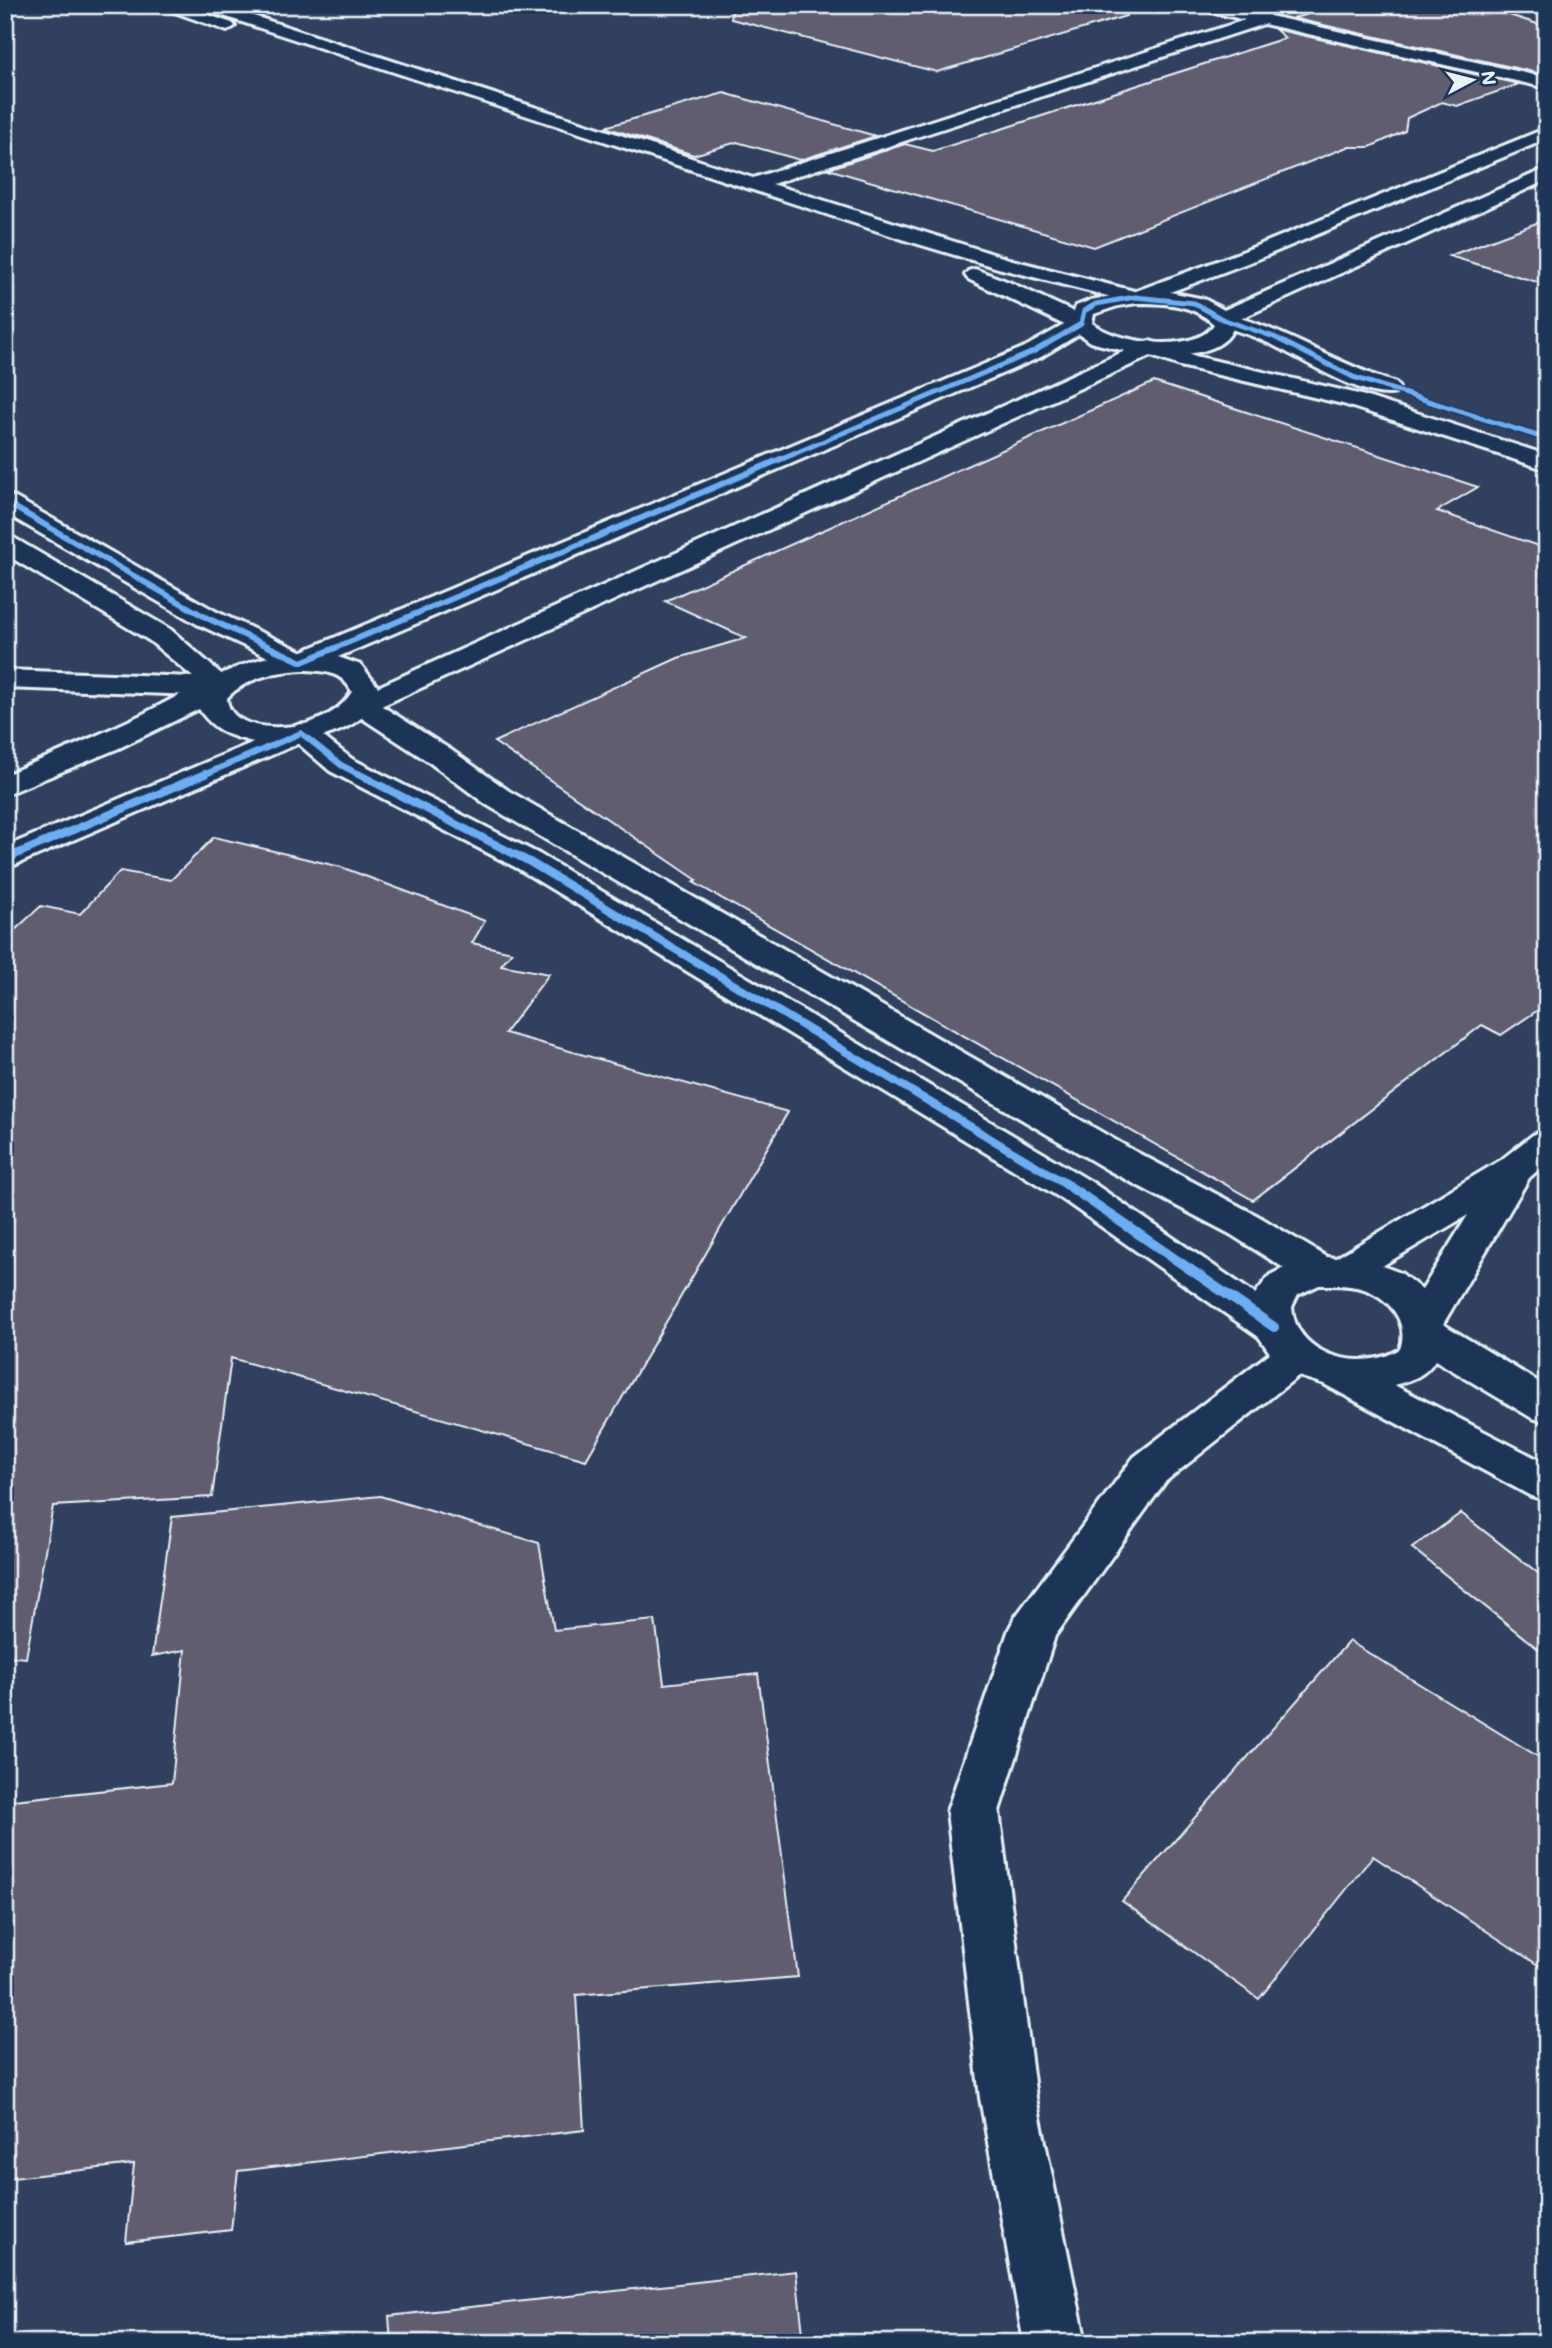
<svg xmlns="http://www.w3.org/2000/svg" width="1552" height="2348" font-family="Mali,sans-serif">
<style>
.built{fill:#31415e}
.building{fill:#615d6f;stroke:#e8f1f8;stroke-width:2}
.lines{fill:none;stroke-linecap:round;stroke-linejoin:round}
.street-casing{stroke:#e8f1f8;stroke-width:6}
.secondary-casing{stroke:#e8f1f8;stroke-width:6}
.street{fill:#1d3557;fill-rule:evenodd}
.secondary{fill:#1d3557;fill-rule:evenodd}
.cycleway-far3-casing{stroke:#1d3557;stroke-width:8}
.cycleway-far2-casing{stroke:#1d3557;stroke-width:10}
.cycleway-far1-casing{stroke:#1d3557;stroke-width:11}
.cycleway-casing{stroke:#1d3557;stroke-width:14}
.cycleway-far3{stroke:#6dadf4;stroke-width:5}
.cycleway-far2{stroke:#6dadf4;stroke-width:6}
.cycleway-far1{stroke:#6dadf4;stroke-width:8}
.cycleway{stroke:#6dadf4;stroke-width:10}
</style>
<rect width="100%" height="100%" fill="#1d3557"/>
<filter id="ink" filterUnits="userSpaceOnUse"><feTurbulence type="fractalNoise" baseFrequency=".0143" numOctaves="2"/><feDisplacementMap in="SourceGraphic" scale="14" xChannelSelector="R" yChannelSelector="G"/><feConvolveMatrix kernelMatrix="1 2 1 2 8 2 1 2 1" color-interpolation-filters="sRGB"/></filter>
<g filter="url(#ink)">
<path class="built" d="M 5,5 L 1547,5 L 1547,2343 L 5,2343 Z"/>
<path class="building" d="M 733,5 L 1125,5 L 1126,16 L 937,72 L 731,19 Z
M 1307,5 L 1478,5 L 1547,27 L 1547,75 L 1292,18 L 1306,15 Z
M 1275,29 L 1519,84 L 1457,106 L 1442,102 L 1407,118 L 1405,131 L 1370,147 L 1347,147 L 1094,247 L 828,169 L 905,144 L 933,151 L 1285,38 Z
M 724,93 L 876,136 L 800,160 L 737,142 L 694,155 L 605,127 Z
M 1547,219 L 1547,285 L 1449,256 Z
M 1154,382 L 1478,487 L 1437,511 L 1547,549 L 1547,1004 L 1501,1035 L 1482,1025 L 1253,1200 L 693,882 L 697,880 L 494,742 L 678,658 L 746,638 L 665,601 Z
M 214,837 L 341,867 L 485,921 L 472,943 L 512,952 L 501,965 L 549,974 L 505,1033 L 788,1112 L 586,1460 L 231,1358 L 212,1497 L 53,1506 L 26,1658 L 5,1656 L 5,939 L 41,906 L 80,914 L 120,871 L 171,880 Z
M 380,1496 L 539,1543 L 554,1630 L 655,1620 L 664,1684 L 758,1674 L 798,1977 L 576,1995 L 584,2130 L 238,2171 L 231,2230 L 126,2242 L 134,2164 L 5,2179 L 5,1801 L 172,1783 L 185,1650 L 152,1656 L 172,1517 Z
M 1461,1513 L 1547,1580 L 1547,1656 L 1412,1548 Z
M 1349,1641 L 1547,1762 L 1547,1971 L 1373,1856 L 1259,1999 L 1122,1901 Z
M 796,2271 L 804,2343 L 391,2343 L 389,2316 Z"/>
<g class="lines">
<defs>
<path id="street" d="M 5,5 L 16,5 L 10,14 L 5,16 Z
M 155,5 L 178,5 L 232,23 L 235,26 L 227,31 L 222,29 Z
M 197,5 L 220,5 L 753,178 L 1245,20 L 1196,8 L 1194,5 L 1222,5 L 1254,12 L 1256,7 L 1266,7 L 1270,16 L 1547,78 L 1547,88 L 1264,24 L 772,184 L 1012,260 L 1142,293 L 1145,297 L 1142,301 L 1135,303 L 998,268 L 908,241 L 199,8 Z
M 975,269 L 1009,282 L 1089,319 L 1092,324 L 1089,329 L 1073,329 L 968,279 L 965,275 L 968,271 Z
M 1222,313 C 1284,328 1336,364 1396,383 L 1399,388 L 1396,393 C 1364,401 1297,355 1266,342 C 1249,334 1231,329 1214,324 L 1211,319 L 1214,314 Z
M 1150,341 L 1195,356 L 1358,394 L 1547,455 L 1547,470 L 1343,404 L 1180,366 L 1142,353 L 1139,348 L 1142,343 Z
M 5,495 L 14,497 L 217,612 L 312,656 L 316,662 L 312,668 L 302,670 L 292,668 L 197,624 L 5,513 Z
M 5,535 L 14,538 L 170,629 L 236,687 L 232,693 L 222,696 L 5,688 L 5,670 L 193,677 L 150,641 L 5,554 Z
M 361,696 L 371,699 L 451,750 L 509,791 L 1136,1152 L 1258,1216 L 1327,1257 L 1336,1258 L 1501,1160 L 1534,1134 L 1547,1130 L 1547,1162 L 1529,1178 L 1443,1324 L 1547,1387 L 1547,1422 L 1532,1418 L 1435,1360 C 1425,1376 1412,1380 1394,1385 L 1547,1464 L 1547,1501 L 1531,1496 L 1324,1384 L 1298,1376 L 1166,1481 L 1055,1636 L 999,1811 L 1036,2098 L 1086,2343 L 1024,2343 L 980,2098 L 947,1811 L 1009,1629 L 1016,1616 L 1134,1457 L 1270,1353 L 1259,1337 L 1062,1199 L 517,868 L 330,771 L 286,733 L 291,727 L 301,724 L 311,727 L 352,759 L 539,854 L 1090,1181 L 1255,1294 L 1270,1275 L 1284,1268 L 1230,1234 L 1108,1170 L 487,805 L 429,762 L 351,711 L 346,705 L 351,699 ZM 1468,1215 L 1422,1290 L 1401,1273 L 1382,1266 ZM 1319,1285 C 1333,1285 1350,1284 1364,1289 C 1388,1297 1410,1322 1400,1349 C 1363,1373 1295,1357 1292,1307 L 1298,1295 Z"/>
<path id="secondary" d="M 1547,128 L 1547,139 L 1258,259 L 1170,292 L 1204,299 L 1224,310 L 1547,168 L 1547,180 L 1235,321 C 1230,355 1180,356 1153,355 L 368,712 C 349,730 327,736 302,742 L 5,869 L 5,847 L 254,742 C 229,736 214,731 199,709 L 119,748 L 5,795 L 5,775 C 50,756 95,737 139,716 C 186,693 246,654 298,653 L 1025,347 L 1071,321 L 1076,306 L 1091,300 L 1136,291 L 1244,251 ZM 1137,303 C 1165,303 1192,304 1214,324 C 1196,355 1115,343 1092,323 L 1094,314 L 1118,306 ZM 1079,334 L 1090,342 L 1125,351 L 378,687 L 361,665 L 338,657 L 1041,357 ZM 303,670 C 324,671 342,671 352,692 C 342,707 329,716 312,722 C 289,730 229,733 227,698 C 245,678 277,671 303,670 Z"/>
</defs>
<use href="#street" class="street-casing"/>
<use href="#secondary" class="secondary-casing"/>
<use href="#street" class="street"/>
<use href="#secondary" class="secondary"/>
<defs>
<path id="cycleway-far3" d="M 791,455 L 1033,352 L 1081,324 L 1084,311 L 1096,304 L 1135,297 L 1194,303 L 1222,319 L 1274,337 L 1353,377 L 1547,439"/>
<path id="cycleway-far2" d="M 5,502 L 207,618 L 302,662 L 795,453
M 201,776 L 301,733 L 341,765 L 362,776"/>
<path id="cycleway-far1" d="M 358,774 L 528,861 L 1063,1182
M 5,859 L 205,774"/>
<path id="cycleway" d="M 1060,1180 L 1274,1327"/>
</defs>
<use href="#cycleway-far3" class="cycleway-far3-casing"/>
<use href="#cycleway-far2" class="cycleway-far2-casing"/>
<use href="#cycleway-far1" class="cycleway-far1-casing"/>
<use href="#cycleway" class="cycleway-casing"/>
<use href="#cycleway-far3" class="cycleway-far3"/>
<use href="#cycleway-far2" class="cycleway-far2"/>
<use href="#cycleway-far1" class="cycleway-far1"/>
<use href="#cycleway" class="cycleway"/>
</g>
</g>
<rect width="1552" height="2348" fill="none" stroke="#1d3557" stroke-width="28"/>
<rect x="14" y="14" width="1524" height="2320" fill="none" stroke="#e8f1f8" stroke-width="2.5" filter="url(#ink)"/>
<g transform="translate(1472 80) rotate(83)" stroke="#1d3557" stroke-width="5" paint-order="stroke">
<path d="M0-5L12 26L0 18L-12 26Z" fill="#e8f1f8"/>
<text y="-10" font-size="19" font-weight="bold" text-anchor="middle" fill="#e8f1f8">N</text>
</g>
</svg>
